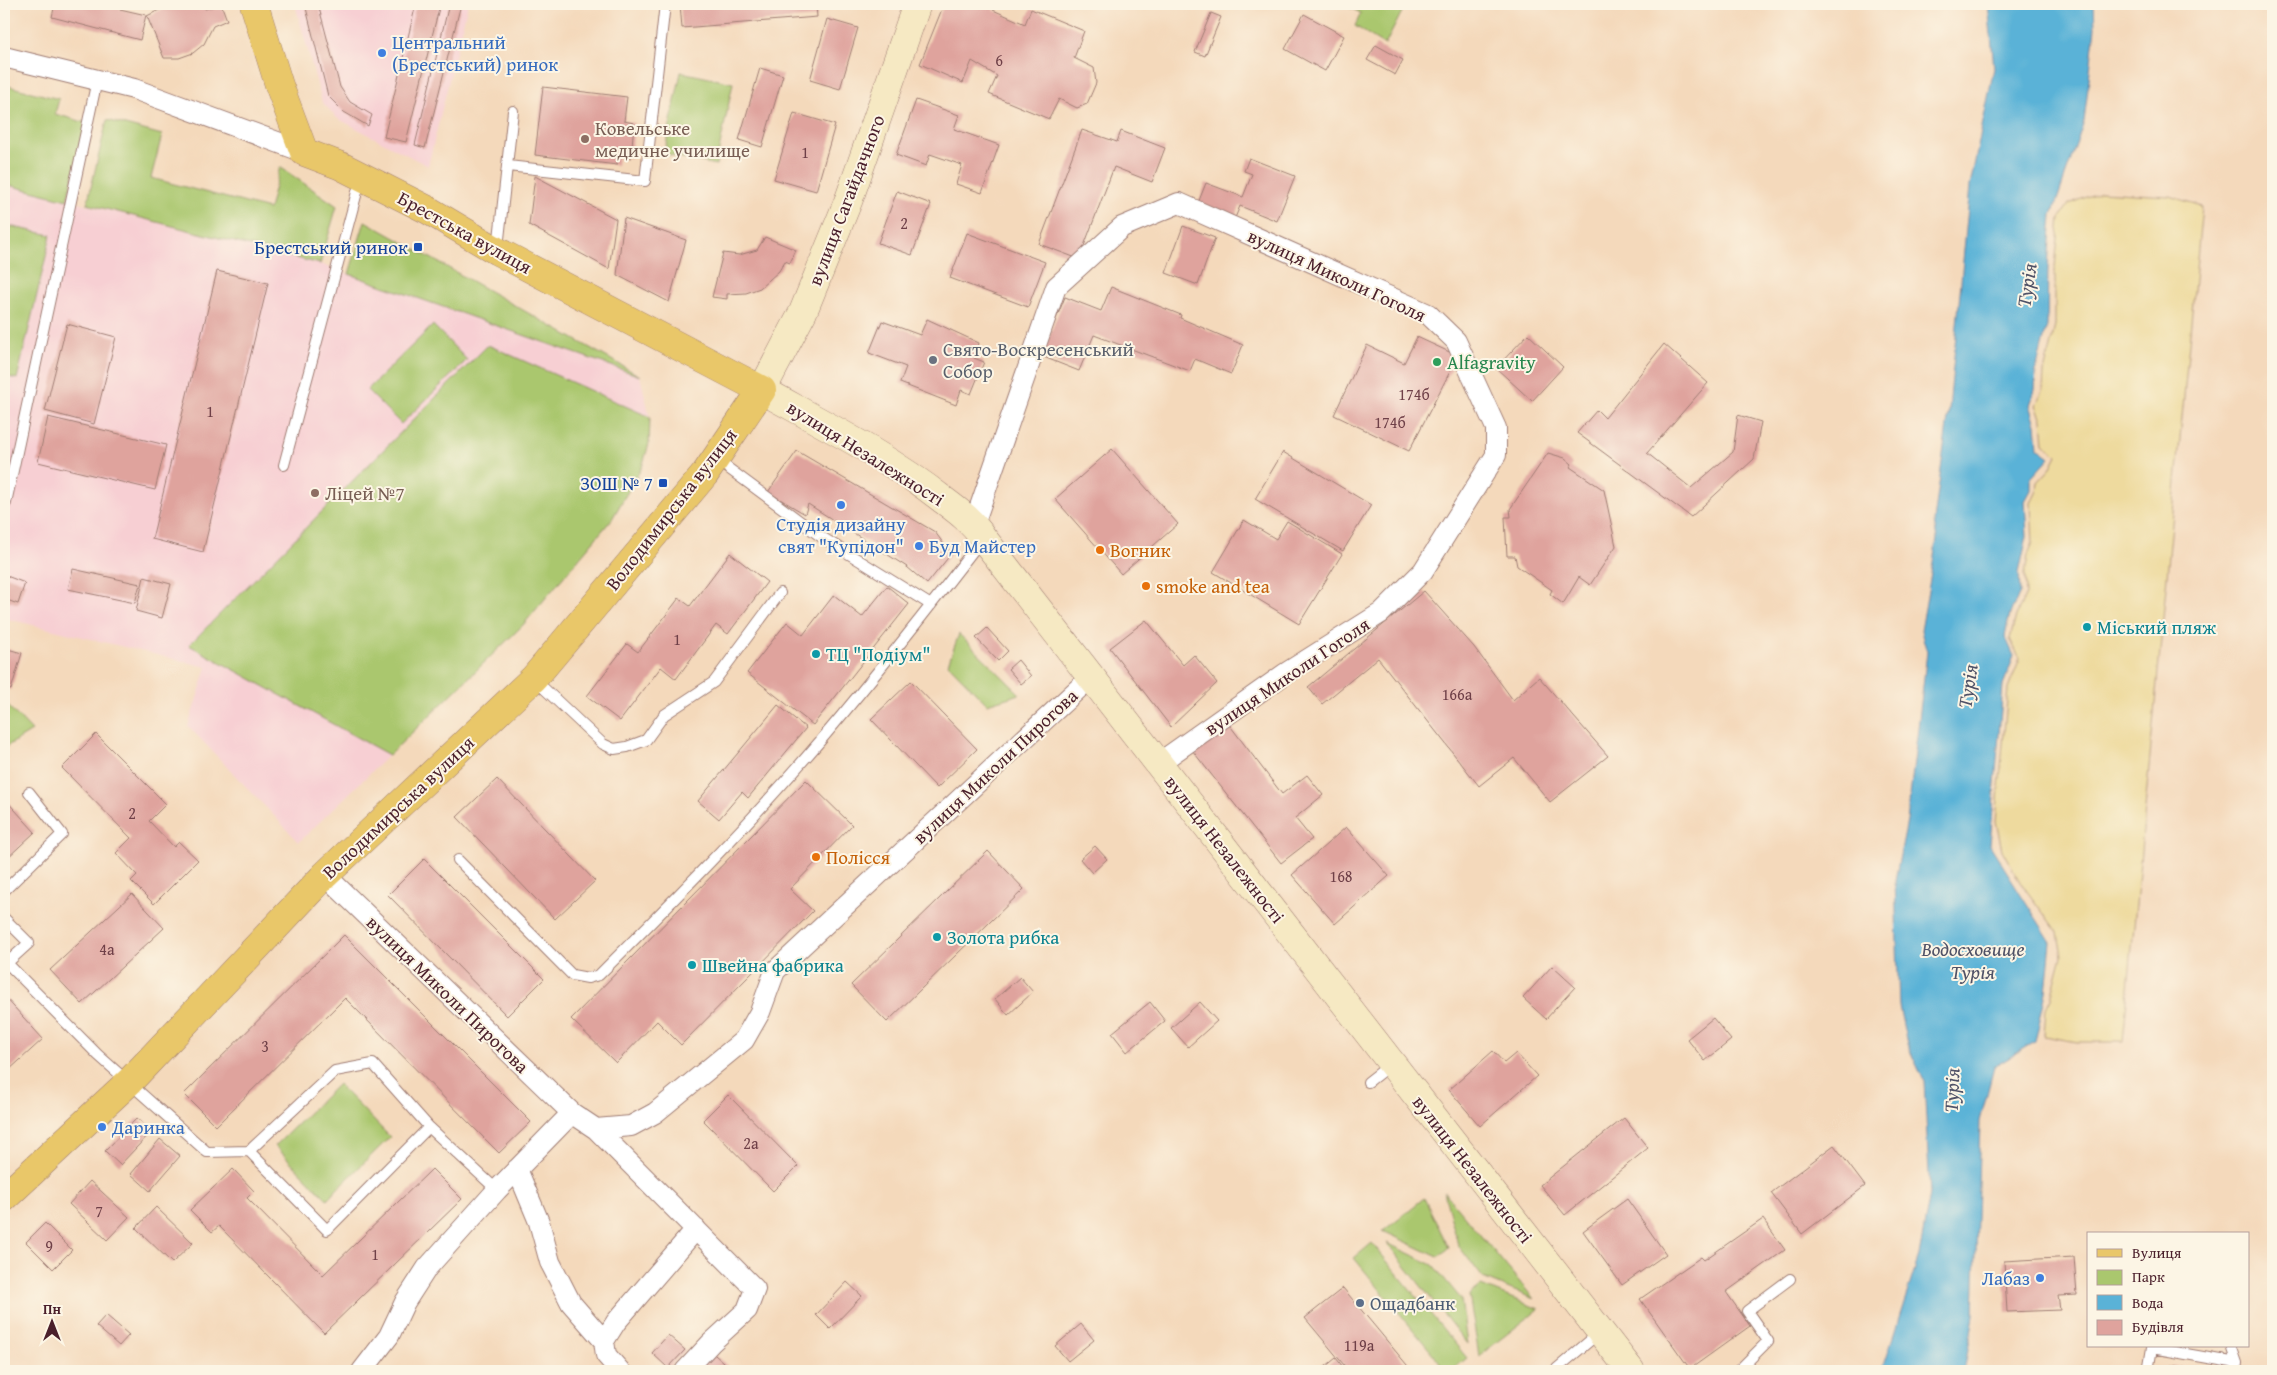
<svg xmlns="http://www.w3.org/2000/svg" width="2277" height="1375" font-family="'Gentium Book Plus',serif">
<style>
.built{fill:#f7cfd3}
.green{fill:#aac76e;stroke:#7a734c}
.sand{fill:#eeda9e;stroke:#9c7c64}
.water{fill:#5ab2d7;stroke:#526881}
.building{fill:#dfa39d}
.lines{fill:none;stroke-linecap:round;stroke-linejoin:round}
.service-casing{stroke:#9f7c73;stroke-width:12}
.minor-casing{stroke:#9f7c73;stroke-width:22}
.secondary-casing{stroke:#9f7c73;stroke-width:29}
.primary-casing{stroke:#9f7c73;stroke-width:29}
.service{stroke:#fff;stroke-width:10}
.minor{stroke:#fff;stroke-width:20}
.secondary{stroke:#f6e9c3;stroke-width:28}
.primary{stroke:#e9c769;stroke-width:28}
.shop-dot{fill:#3f7fe0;stroke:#fcf5e5;stroke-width:2}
.education-dot{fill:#8d6e63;stroke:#fcf5e5;stroke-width:2}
.transit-dot{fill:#1a4fb4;stroke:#fcf5e5;stroke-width:2}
.worship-dot{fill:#6b7280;stroke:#fcf5e5;stroke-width:2}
.leisure-dot{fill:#2e9e5b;stroke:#fcf5e5;stroke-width:2}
.food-dot{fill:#e8710a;stroke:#fcf5e5;stroke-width:2}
.culture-dot{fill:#0f9aa8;stroke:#fcf5e5;stroke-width:2}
.service-dot{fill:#5c6f8a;stroke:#fcf5e5;stroke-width:2}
.labels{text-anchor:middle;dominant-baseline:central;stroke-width:4;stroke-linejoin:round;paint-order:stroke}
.number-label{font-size:16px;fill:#6f4048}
.shop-label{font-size:19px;fill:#366cbe;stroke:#fcf5e5;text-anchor:start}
.education-label{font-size:19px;fill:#785e54;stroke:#fcf5e5;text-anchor:start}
.street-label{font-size:19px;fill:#4a1f2b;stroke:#fcf5e5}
.transit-label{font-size:19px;fill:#164399;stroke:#fcf5e5;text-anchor:end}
.worship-label{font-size:19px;fill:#5b616d;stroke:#fcf5e5;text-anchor:start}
.leisure-label{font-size:19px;fill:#27864d;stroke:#fcf5e5;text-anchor:start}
.food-label{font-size:19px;fill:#c56008;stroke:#fcf5e5;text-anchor:start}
.culture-label{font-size:19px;fill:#0d838f;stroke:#fcf5e5;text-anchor:start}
.service-label{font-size:19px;fill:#4e5e75;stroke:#fcf5e5;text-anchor:start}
.water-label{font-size:20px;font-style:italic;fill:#505267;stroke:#fcf5e5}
</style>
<rect width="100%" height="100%" fill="#fcf5e5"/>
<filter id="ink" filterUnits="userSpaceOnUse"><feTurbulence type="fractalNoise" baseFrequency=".02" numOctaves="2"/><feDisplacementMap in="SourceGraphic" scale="10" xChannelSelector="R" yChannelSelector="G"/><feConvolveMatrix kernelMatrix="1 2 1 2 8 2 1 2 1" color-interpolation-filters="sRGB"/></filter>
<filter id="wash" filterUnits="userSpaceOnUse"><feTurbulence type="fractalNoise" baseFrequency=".0096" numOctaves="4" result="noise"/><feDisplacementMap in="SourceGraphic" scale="20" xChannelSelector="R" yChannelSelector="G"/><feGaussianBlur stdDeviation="1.12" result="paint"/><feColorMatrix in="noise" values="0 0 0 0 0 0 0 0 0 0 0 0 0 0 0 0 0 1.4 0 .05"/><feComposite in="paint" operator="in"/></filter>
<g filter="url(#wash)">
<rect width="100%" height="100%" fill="#f4d9bb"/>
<path class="built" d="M 295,4 L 468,4 L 428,166 L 337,118 L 322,102 Z
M 4,184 L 320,264 L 640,376 L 650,417 L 649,444 L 642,467 L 612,519 L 523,625 L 299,842 L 188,726 L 207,667 L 4,618 L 4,376 L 17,379 L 50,236 L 4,225 Z"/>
<path class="green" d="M 1342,4 L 1406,4 L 1385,45 L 1355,26 L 1361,13 Z
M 681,72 L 733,83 L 716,165 L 664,154 Z
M 4,85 L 59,99 L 55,114 L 87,123 L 67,200 L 4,184 Z
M 107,120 L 162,135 L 151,178 L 269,209 L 280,167 L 337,206 L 320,264 L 87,204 Z
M 365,221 L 640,376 L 349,274 Z
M 4,225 L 51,235 L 17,379 L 4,376 Z
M 433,325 L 467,360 L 401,424 L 367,390 Z
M 488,345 L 650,417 L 649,444 L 642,467 L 612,519 L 523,625 L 389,755 L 189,645 Z
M 959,634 L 1020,694 L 987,704 L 948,664 Z
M 4,702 L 32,731 L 4,748 Z
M 338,1084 L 390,1137 L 327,1199 L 275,1146 Z
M 1444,1192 L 1534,1299 L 1483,1278 L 1458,1245 Z
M 1424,1198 L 1449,1248 L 1438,1257 L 1383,1231 Z
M 1372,1243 L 1467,1358 L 1451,1371 L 1447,1371 L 1354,1258 Z
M 1387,1243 L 1433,1265 L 1461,1299 L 1467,1344 Z
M 1481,1286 L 1539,1309 L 1479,1356 L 1469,1295 Z"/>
<path class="sand" d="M 2100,192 L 2169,196 L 2202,206 L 2123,1042 L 2077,1042 L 2044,1036 L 2046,1008 L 2051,998 L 2062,956 L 2058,933 L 2020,882 L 2002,850 L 1996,821 L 2008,689 L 2020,659 L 2010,639 L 2016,616 L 2026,594 L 2025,574 L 2028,555 L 2033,542 L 2031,503 L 2037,491 L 2038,482 L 2050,469 L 2057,455 L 2044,443 L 2042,419 L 2036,405 L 2043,391 L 2044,372 L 2055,326 L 2055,267 L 2060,218 L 2069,204 Z"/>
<path class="water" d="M 1988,4 L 2094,4 L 2095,28 L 2084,121 L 2052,215 L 2048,266 L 2047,326 L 2036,370 L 2035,390 L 2030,405 L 2036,424 L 2038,448 L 2050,457 L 2031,478 L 2031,490 L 2025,501 L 2027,536 L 2019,573 L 2020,593 L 2010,613 L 2005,636 L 2014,656 L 2003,685 L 1990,845 L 2051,942 L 2046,992 L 2035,1042 L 1994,1067 L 1980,1121 L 1974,1316 L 1964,1371 L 1882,1371 L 1919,1256 L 1930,1193 L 1924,1081 L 1907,1044 L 1899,1006 L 1895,880 L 1907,821 L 1927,652 L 1921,631 L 1937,539 L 1934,521 L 1949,410 L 1970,186 L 1994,68 Z"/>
<g id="blocks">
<path class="building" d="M 55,4 L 118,4 L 120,9 L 146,15 L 140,40 L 52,17 Z
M 171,4 L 202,4 L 205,9 L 221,4 L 227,20 L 213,26 L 204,44 L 193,53 L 179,58 L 164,58 L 147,16 Z
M 305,4 L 318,4 L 340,87 L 350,102 L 372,115 L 368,126 L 344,112 L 328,96 Z
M 416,4 L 440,4 L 406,142 L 384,137 Z
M 449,4 L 461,4 L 425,148 L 415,145 Z
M 680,4 L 816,4 L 817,17 L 682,28 Z
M 944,4 L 996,4 L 993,10 L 1025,24 L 1031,9 L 1084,31 L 1074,58 L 1094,68 L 1096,83 L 1087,104 L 1077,108 L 1059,99 L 1049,119 L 989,94 L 997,76 L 972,61 L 963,83 L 920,64 Z
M 1211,13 L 1221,17 L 1205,56 L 1195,52 Z
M 1304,14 L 1344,36 L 1325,71 L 1285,49 Z
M 827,19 L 858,28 L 840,89 L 810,80 Z
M 1376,45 L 1403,60 L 1395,75 L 1367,60 Z
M 760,68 L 783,75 L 762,147 L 739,140 Z
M 543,87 L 627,97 L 624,121 L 634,123 L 631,158 L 618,156 L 617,165 L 535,155 Z
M 916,100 L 959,115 L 954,129 L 999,145 L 982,193 L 956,184 L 962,165 L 930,154 L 926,166 L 896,155 Z
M 794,113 L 835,125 L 816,191 L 774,179 Z
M 1082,130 L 1117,142 L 1121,131 L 1165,148 L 1152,182 L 1114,167 L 1079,259 L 1039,244 Z
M 1249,158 L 1295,176 L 1277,221 L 1240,206 L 1235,218 L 1198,203 L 1206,183 L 1243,197 L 1252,174 L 1244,171 Z
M 535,176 L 616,219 L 609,269 L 529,225 Z
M 897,191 L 931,204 L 912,255 L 878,243 Z
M 624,218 L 686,240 L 669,302 L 617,275 Z
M 1183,226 L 1215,238 L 1198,285 L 1166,273 Z
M 967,233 L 1045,262 L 1028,307 L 950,278 Z
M 765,237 L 796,250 L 790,263 L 785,261 L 779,271 L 760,288 L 746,293 L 727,294 L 727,299 L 712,297 L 723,253 L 739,255 L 757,250 Z
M 217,271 L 268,283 L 203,552 L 152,539 Z
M 1111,287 L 1181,315 L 1180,318 L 1243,345 L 1231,374 L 1195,359 L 1190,371 L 1094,335 L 1079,371 L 1041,356 L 1065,297 L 1101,311 Z
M 927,319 L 979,343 L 974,358 L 984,362 L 971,394 L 961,390 L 956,405 L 900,383 L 906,367 L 869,353 L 882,321 L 920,335 Z
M 67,324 L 116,337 L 94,424 L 45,411 Z
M 1528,334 L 1563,367 L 1532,401 L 1496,368 Z
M 1417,337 L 1458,356 L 1409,451 L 1334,415 L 1367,345 L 1404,363 Z
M 1664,344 L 1708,383 L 1647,453 L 1691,488 L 1733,452 L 1738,415 L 1761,422 L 1754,459 L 1691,517 L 1577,433 L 1597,410 L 1605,418 Z
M 48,417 L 166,445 L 155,490 L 38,462 Z
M 1112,449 L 1178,524 L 1121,574 L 1055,499 Z
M 797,451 L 935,532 L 951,554 L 927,584 L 907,567 L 808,504 L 805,514 L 768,492 Z
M 1283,452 L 1371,505 L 1343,551 L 1255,499 Z
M 1548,453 L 1565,458 L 1572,464 L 1570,467 L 1604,490 L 1616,546 L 1590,585 L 1579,577 L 1563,604 L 1550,594 L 1552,590 L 1517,566 L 1515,556 L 1507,556 L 1505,517 L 1511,517 L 1510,509 Z
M 1244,520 L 1276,539 L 1287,521 L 1342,554 L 1299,624 L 1213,572 Z
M 730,553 L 767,582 L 728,634 L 716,625 L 676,679 L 661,667 L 620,721 L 587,696 L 627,644 L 638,652 L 679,598 L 690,606 Z
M 73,569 L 140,584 L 135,603 L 68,589 Z
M 4,575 L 25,583 L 18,604 L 4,599 Z
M 144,577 L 171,584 L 162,618 L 136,611 Z
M 887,586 L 909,604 L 813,725 L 747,673 L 787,622 L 803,635 L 834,595 L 862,617 Z
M 1424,591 L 1474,647 L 1513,700 L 1539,677 L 1608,756 L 1550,802 L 1514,758 L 1479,786 L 1378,658 L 1322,704 L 1308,687 Z
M 1146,620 L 1183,665 L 1194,655 L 1217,683 L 1171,727 L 1110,648 Z
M 987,628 L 1008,651 L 998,661 L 976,638 Z
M 4,648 L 22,653 L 11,690 L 4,688 Z
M 1018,660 L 1031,676 L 1021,684 L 1008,669 Z
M 911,681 L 977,749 L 937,788 L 871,719 Z
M 778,705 L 806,728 L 748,798 L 742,792 L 719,819 L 698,801 Z
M 1228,723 L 1282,794 L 1307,775 L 1323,795 L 1295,818 L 1312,839 L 1281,863 L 1192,750 Z
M 96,734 L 166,804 L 149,821 L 174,847 L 179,842 L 198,860 L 154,904 L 131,881 L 137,875 L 116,853 L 131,838 L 62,768 Z
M 497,779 L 595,881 L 555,919 L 457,817 Z
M 806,780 L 852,825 L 790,889 L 813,911 L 681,1045 L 657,1021 L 616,1063 L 571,1019 Z
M 4,798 L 35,832 L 4,861 Z
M 1346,827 L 1389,876 L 1335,924 L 1292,875 Z
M 1095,846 L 1107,859 L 1092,873 L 1080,859 Z
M 988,851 L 1024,889 L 887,1022 L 851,985 Z
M 424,859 L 544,979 L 507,1016 L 388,895 Z
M 132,894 L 164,928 L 82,1004 L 50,970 Z
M 344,935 L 531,1122 L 499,1153 L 345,998 L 216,1126 L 184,1094 Z
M 1552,966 L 1575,987 L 1546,1019 L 1523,998 Z
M 1020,977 L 1033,992 L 1008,1015 L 995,999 Z
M 4,996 L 43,1039 L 8,1071 L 4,1066 Z
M 1150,1002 L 1165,1021 L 1127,1052 L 1112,1033 Z
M 1200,1002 L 1217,1021 L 1188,1047 L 1171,1028 Z
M 1713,1018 L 1731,1040 L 1705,1061 L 1687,1039 Z
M 1493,1051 L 1504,1063 L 1516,1053 L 1537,1076 L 1480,1126 L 1449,1090 Z
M 728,1095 L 798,1166 L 773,1191 L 703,1120 Z
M 137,1118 L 152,1131 L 120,1165 L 105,1151 Z
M 1624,1118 L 1648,1148 L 1565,1215 L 1540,1185 Z
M 160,1139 L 180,1156 L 150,1191 L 131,1174 Z
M 1834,1145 L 1865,1186 L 1802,1234 L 1771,1193 Z
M 233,1169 L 254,1191 L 247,1198 L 323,1275 L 432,1169 L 462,1199 L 324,1333 L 219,1226 L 212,1232 L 190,1210 Z
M 90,1181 L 129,1217 L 107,1240 L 69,1204 Z
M 1627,1199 L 1666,1254 L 1622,1285 L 1583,1231 Z
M 156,1207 L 193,1243 L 172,1263 L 136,1228 Z
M 1763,1219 L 1785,1250 L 1726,1292 L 1750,1326 L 1690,1369 L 1640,1299 L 1701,1257 L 1704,1260 Z
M 45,1223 L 72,1250 L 53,1269 L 26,1242 Z
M 2074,1257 L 2077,1295 L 2058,1296 L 2060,1310 L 2007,1312 L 2004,1261 Z
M 847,1282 L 862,1296 L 830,1329 L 816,1315 Z
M 1343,1288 L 1412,1371 L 1349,1371 L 1305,1318 Z
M 106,1315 L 129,1335 L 119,1346 L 96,1326 Z
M 1081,1324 L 1094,1340 L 1068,1361 L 1055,1346 Z
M 668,1335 L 685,1350 L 668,1368 L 652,1353 Z
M 708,1349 L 730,1368 L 727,1371 L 689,1371 Z
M 1336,1358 L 1346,1371 L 1320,1371 Z
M 2171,1365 L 2199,1370 L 2199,1371 L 2170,1371 Z"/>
</g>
</g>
<g filter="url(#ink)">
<use href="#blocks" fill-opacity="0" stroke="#9f7c73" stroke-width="1"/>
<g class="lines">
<defs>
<path id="service" d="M 508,166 L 645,181 L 665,4
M 498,248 L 513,111
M 717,460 L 820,536 L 931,605
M 284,465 L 361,177
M 4,502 L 6,503 L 97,80
M 534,679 L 603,744 L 614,749 L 627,747 L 646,740 L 664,715 L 714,682 L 780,593
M 458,860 L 572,975 L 588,978 L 599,975 C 675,899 751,822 821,740 C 876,675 930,607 982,539
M 4,891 L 62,834 L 29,792
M 4,918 L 29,943 L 7,963 L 98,1055 L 207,1152 L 249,1151
M 1368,1082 L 1391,1064
M 429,1127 L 373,1064 L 335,1071 L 249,1151 L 327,1230 L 429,1127 L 497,1190
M 2231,1346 L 2237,1363 L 2236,1371
M 1554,1371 L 1599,1333
M 1738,1371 L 1768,1341 L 1747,1311 L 1790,1279
M 2148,1371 L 2152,1348 L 2237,1363"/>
<path id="minor" d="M 4,57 L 134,89 L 304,152
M 974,524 L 1056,287 L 1122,227 L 1179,203 L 1428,314 L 1456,341 L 1496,428 L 1496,455 L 1423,571 L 1381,613 L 1286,673 L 1159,763
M 325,875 L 572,1113 L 596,1129 L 631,1126 L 655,1113 L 744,1040 L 760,1012 L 775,971 L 1092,676
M 596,1129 L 755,1289 L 747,1310 L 711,1343 L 685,1371
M 517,1169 L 539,1222 L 550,1262 L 571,1303 L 604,1341
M 362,1371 L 389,1336 L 405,1302 L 427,1268 L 497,1190 L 572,1113
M 620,1371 L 606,1355 L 604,1341 L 616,1322 L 696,1229"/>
<path id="secondary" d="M 917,4 L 849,199 L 803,312 L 762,390 C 823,424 887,456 942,499 C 958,511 972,521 983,538 L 1631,1371"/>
<path id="primary" d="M 4,1198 L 130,1081 L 325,875 L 534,678 L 705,474 L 762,390 L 497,251 L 428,210 L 341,166 L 304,152 L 279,85 L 254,4"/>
</defs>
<use href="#service" class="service-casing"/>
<use href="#minor" class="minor-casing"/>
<use href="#secondary" class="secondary-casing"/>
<use href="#primary" class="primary-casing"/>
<use href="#service" class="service"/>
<use href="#minor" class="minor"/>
<use href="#secondary" class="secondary"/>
<use href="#primary" class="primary"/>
</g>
</g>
<g class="shop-dot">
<circle cx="382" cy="53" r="5"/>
<circle cx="841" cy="505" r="5"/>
<circle cx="919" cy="546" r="5"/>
<circle cx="102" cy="1127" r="5"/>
<circle cx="2040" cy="1278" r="5"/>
</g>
<g class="education-dot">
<circle cx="585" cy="139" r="5"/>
<circle cx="315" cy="493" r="5"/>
</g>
<g class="transit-dot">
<rect x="413" y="242" width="10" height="10" rx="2.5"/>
<rect x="658" y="478" width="10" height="10" rx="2.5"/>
</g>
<circle class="worship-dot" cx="933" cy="360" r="5"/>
<circle class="leisure-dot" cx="1437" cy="362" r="5"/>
<g class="food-dot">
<circle cx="1100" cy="550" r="5"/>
<circle cx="1146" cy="586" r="5"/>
<circle cx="816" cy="857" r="5"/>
</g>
<g class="culture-dot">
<circle cx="2087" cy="627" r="5"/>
<circle cx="816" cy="654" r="5"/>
<circle cx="937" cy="937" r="5"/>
<circle cx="692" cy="965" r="5"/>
</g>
<circle class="service-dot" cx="1360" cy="1303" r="5"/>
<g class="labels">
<g class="number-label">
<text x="999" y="60">6</text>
<text x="805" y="152">1</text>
<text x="904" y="223">2</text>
<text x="1414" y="394">174б</text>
<text x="210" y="411">1</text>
<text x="1390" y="422">174б</text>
<text x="677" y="639">1</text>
<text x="1457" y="694">166а</text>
<text x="132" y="813">2</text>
<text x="1341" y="876">168</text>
<text x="107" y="949">4а</text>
<text x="265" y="1046">3</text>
<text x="751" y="1143">2а</text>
<text x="99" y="1211">7</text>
<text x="49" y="1246">9</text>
<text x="375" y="1254">1</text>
<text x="1359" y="1345">119а</text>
</g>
<g class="shop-label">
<text x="392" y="42">Центральний<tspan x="392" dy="22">(Брестський) ринок</tspan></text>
<text x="841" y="524" text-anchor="middle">Студія дизайну<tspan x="841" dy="22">свят "Купідон"</tspan></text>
<text x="929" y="546">Буд Майстер</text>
<text x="112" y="1127">Даринка</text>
<text x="2030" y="1278" text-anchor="end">Лабаз</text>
</g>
<g class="education-label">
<text x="595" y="128">Ковельське<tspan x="595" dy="22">медичне училище</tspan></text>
<text x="325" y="493">Ліцей №7</text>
</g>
<g class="street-label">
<text transform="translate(846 200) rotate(-69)">вулиця Сагайдачного</text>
<text transform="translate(465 232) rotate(29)">Брестська вулиця</text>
<text transform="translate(1337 275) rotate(25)">вулиця Миколи Гоголя</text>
<text transform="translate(866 453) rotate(32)">вулиця Незалежності</text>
<text transform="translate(671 509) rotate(-52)">Володимирська вулиця</text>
<text transform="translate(1287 676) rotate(-34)">вулиця Миколи Гоголя</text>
<text transform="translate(995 766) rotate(-43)">вулиця Миколи Пирогова</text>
<text transform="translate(398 807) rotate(-43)">Володимирська вулиця</text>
<text transform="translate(1225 849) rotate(52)">вулиця Незалежності</text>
<text transform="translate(448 994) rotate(44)">вулиця Миколи Пирогова</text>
<text transform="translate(1473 1169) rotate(52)">вулиця Незалежності</text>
</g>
<g class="transit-label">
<text x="408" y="247">Брестський ринок</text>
<text x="653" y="483">ЗОШ № 7</text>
</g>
<g class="worship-label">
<text x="943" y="349">Свято-Воскресенський<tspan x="943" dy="22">Собор</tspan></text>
</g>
<g class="leisure-label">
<text x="1447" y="362">Alfagravity</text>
</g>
<g class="food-label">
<text x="1110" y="550">Вогник</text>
<text x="1156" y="586">smoke and tea</text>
<text x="826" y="857">Полісся</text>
</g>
<g class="culture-label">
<text x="2097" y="627">Міський пляж</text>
<text x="826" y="654">ТЦ "Подіум"</text>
<text x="947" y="937">Золота рибка</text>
<text x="702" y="965">Швейна фабрика</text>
</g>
<g class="service-label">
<text x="1370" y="1303">Ощадбанк</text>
</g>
<g class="water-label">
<text transform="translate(2026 285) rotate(-82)">Турія</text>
<text transform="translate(1967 686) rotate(-82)">Турія</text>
<text x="1973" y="948">Водосховище<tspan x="1973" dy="23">Турія</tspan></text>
<text transform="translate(1951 1090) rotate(-88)">Турія</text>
</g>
</g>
<rect width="2277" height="1375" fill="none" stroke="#fcf5e5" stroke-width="20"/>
<rect x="2087" y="1232" width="162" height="115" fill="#fcf5e5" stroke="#b59f9b"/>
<rect x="2097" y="1249" width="25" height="8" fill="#e9c769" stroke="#b59f9b"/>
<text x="2132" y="1258" font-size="15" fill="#4a1f2b">Вулиця</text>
<rect x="2097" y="1270" width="25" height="15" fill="#aac76e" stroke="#b59f9b"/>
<text x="2132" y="1282" font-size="15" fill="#4a1f2b">Парк</text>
<rect x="2097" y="1295" width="25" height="15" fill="#5ab2d7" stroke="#b59f9b"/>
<text x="2132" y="1308" font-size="15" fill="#4a1f2b">Вода</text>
<rect x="2097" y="1320" width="25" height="15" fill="#dfa39d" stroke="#b59f9b"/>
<text x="2132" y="1332" font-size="15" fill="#4a1f2b">Будівля</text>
<g transform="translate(52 1322)" stroke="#fcf5e5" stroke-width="4" paint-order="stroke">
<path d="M0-4L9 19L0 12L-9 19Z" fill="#4a1f2b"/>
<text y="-8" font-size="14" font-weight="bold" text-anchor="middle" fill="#4a1f2b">Пн</text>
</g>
</svg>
